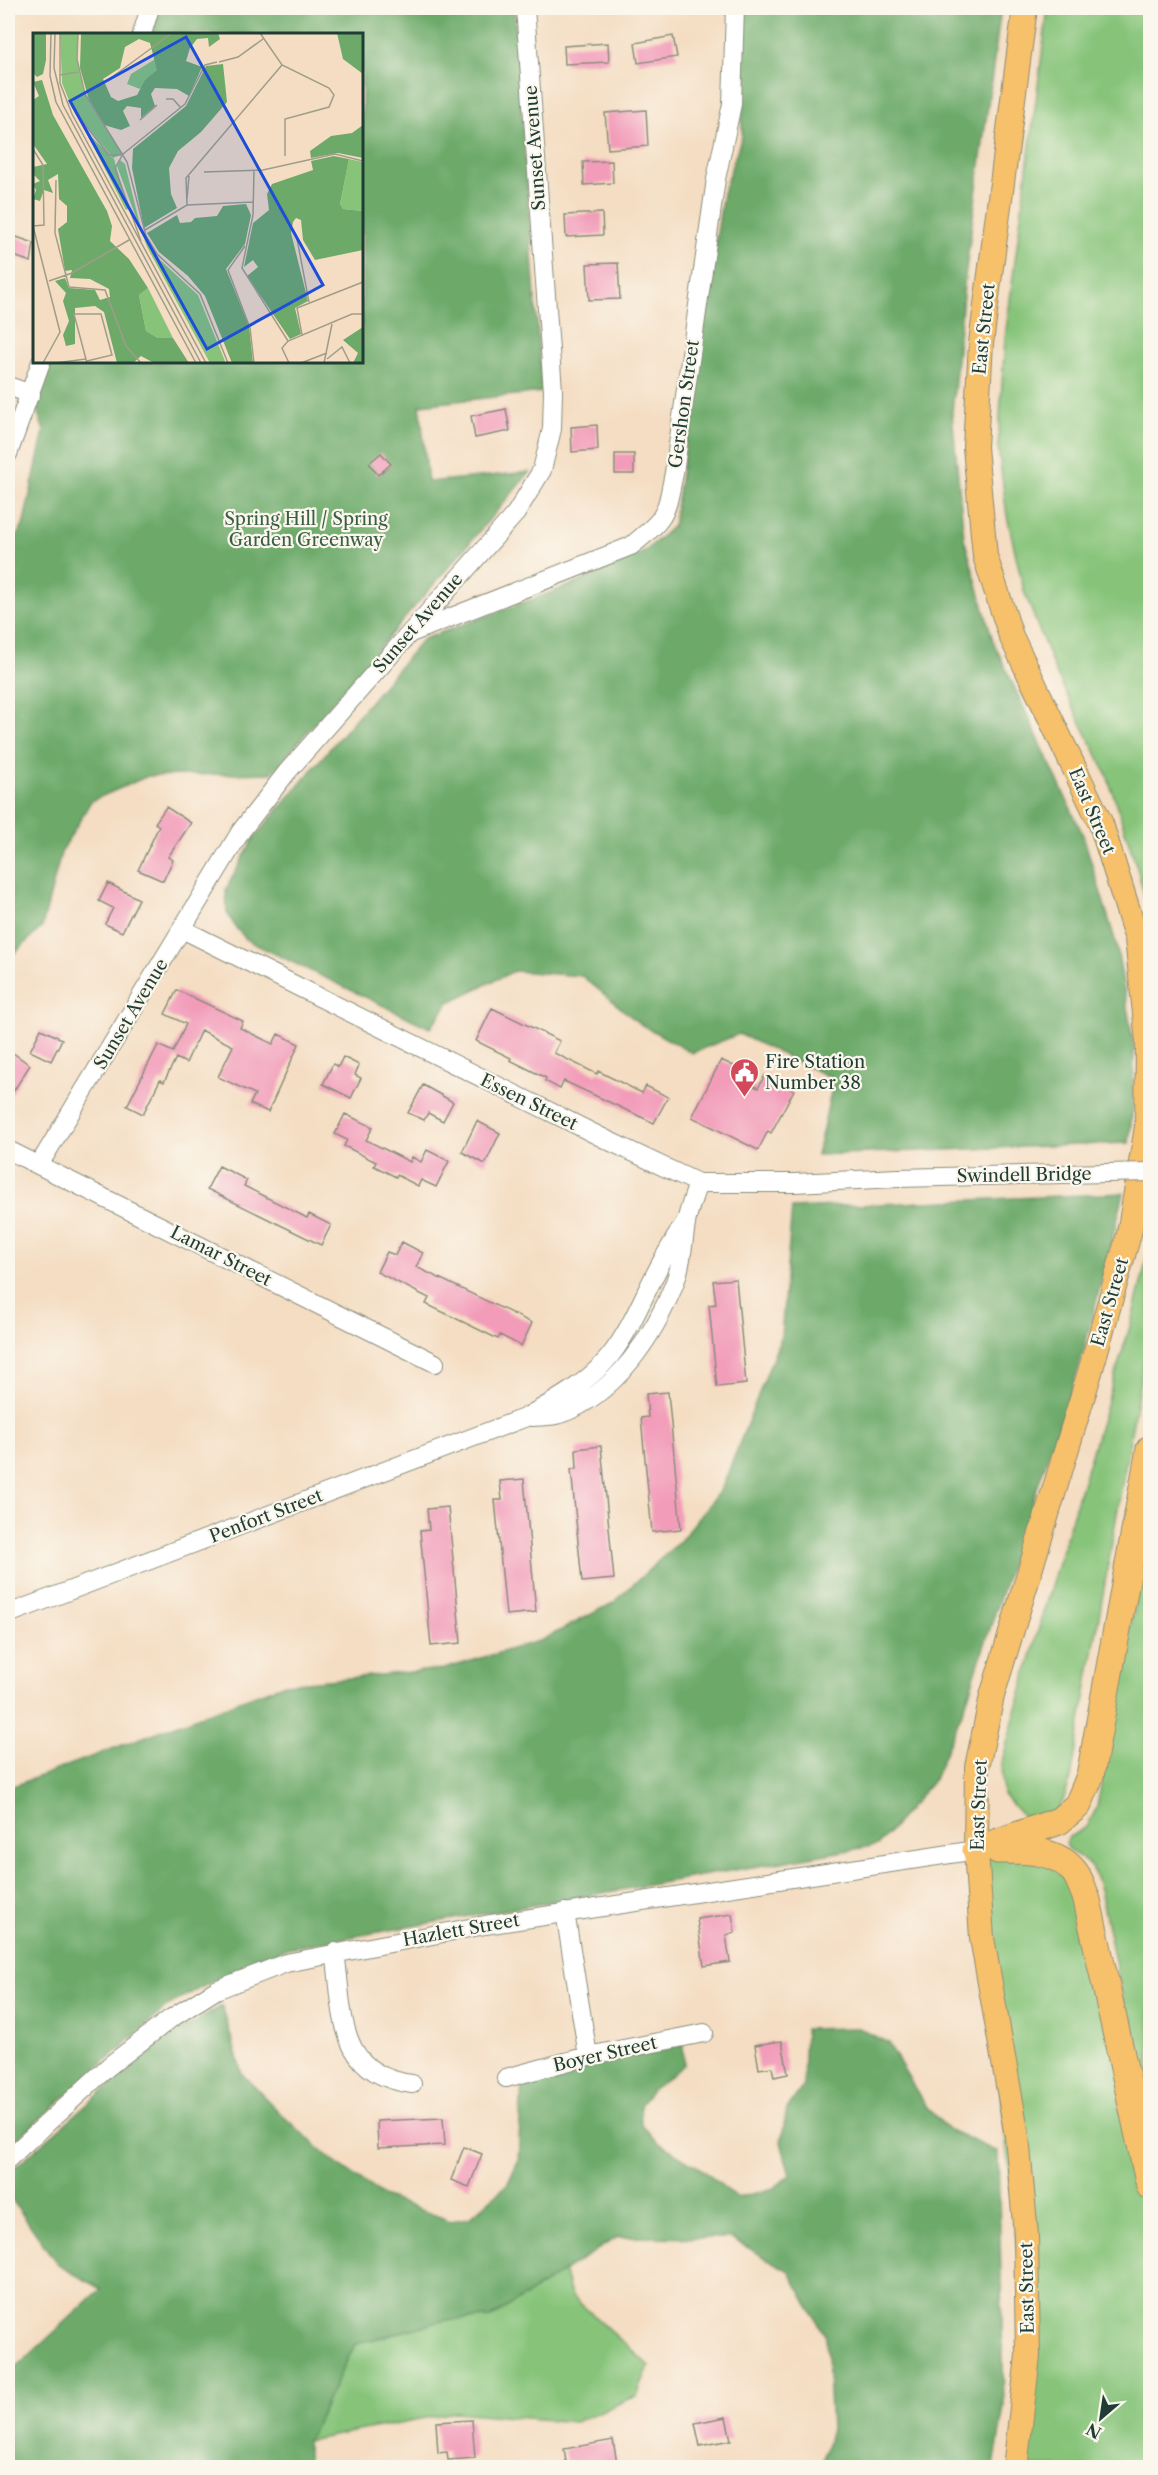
<svg xmlns="http://www.w3.org/2000/svg" width="1158" height="2475" font-family="'Libre Caslon Text',serif">
<style>
.green{fill:#87c47a;stroke:#538057;stroke-width:1.5}
.forest{fill:#6daa6a;stroke:#46744f;stroke-width:1.5}
.building{fill:#f29cba}
.lines{fill:none;stroke-linecap:round;stroke-linejoin:round}
.minor-casing{stroke:#8a8d7b;stroke-width:20}
.major-casing{stroke:#8a8d7b;stroke-width:26}
.highway-casing{stroke:#8a8d7b;stroke-width:29}
.minor{stroke:#fff;stroke-width:18}
.major{stroke:#f7c06b;stroke-width:24}
.highway{stroke:#f7c06b;stroke-width:27}
.minor-bridge-casing{stroke:#8a8d7b;stroke-width:20;stroke-linecap:butt}
.minor-bridge{stroke:#fff;stroke-width:18}
.labels{text-anchor:middle;dominant-baseline:central;stroke-width:4.5;stroke-linejoin:round;paint-order:stroke}
.street-label{font-size:18px;fill:#1f3d34;stroke:#fbf7ec}
.park-label{font-size:18px;fill:#395f46;stroke:#fbf7ec}
.poi-label{font-size:18px;fill:#1f3d34;stroke:#fbf7ec;text-anchor:start}
.inset-road{fill:none;stroke:#9f9d89;stroke-width:1.5}
.view{fill:#1d4ed8;fill-opacity:0.15;stroke:#1d4ed8;stroke-width:3}
.inset-edge{fill:none;stroke:#1f3d34;stroke-width:3}
</style>
<rect width="100%" height="100%" fill="#fbf7ec"/>
<filter id="ink" filterUnits="userSpaceOnUse"><feTurbulence type="fractalNoise" baseFrequency=".0167" numOctaves="2"/><feDisplacementMap in="SourceGraphic" scale="12" xChannelSelector="R" yChannelSelector="G"/><feConvolveMatrix kernelMatrix="1 2 1 2 8 2 1 2 1" color-interpolation-filters="sRGB"/></filter>
<filter id="wash" filterUnits="userSpaceOnUse"><feTurbulence type="fractalNoise" baseFrequency=".008" numOctaves="4" result="noise"/><feDisplacementMap in="SourceGraphic" scale="24" xChannelSelector="R" yChannelSelector="G"/><feGaussianBlur stdDeviation="1.35" result="paint"/><feColorMatrix in="noise" values="0 0 0 0 0 0 0 0 0 0 0 0 0 0 0 0 0 1.4 0 .05"/><feComposite in="paint" operator="in"/></filter>
<g filter="url(#wash)">
<rect width="100%" height="100%" fill="#f4ddc2"/>
<path class="green" d="M 1048,8 L 1150,8 L 1150,920 L 1139,874 L 1107,775 L 1055,671 L 1024,591 L 1007,516 L 998,447 L 1005,338 Z
M 1150,1247 L 1150,1324 L 1071,1778 C 1060,1811 1061,1815 1024,1817 L 1003,1795 L 1001,1765 L 1045,1606 L 1131,1323 Z
M 1150,1520 L 1150,2130 L 1100,1889 L 1092,1867 L 1068,1848 L 1066,1843 L 1069,1837 L 1087,1827 L 1097,1807 Z
M 976,1850 L 1064,1861 L 1150,2186 L 1150,2467 L 1015,2467 L 1028,2356 Z
M 564,2270 L 571,2295 L 649,2366 L 637,2396 L 575,2422 L 455,2412 L 307,2441 L 355,2344 L 445,2320 L 490,2318 Z"/>
<path class="forest" d="M 160,8 L 514,8 L 542,392 L 420,405 L 428,482 L 530,472 L 272,773 L 148,776 L 91,801 L 61,853 L 42,927 L 8,959 L 8,548 L 23,526 L 44,431 L 35,404 L 48,362 L 362,362 L 362,34 L 151,34 Z
M 741,8 L 1001,8 L 964,284 L 952,413 L 964,538 L 993,641 L 1083,835 L 1116,943 L 1134,1046 L 1133,1106 L 1129,1143 L 817,1155 L 834,1079 L 739,1034 L 692,1053 L 640,1024 L 582,976 L 514,971 L 449,1002 L 430,1028 L 248,941 L 236,928 L 227,913 L 226,889 L 254,838 L 423,639 L 582,581 L 644,552 L 673,526 L 723,193 L 742,136 Z
M 1124,1193 L 1080,1365 L 1013,1557 L 967,1700 L 934,1779 L 878,1845 L 287,1948 L 217,1979 L 169,2005 L 8,2147 L 8,1788 L 285,1684 L 444,1669 L 542,1640 L 613,1603 L 681,1540 L 722,1488 L 781,1337 L 792,1208 Z
M 222,2006 L 242,2074 L 281,2114 L 333,2161 L 385,2197 L 451,2221 L 469,2218 L 507,2185 L 518,2161 L 522,2080 L 683,2045 L 684,2065 L 652,2090 L 640,2105 L 641,2124 L 656,2141 L 703,2170 L 737,2198 L 774,2188 L 790,2175 L 781,2142 L 787,2109 L 803,2086 L 805,2029 L 859,2028 L 888,2043 L 926,2107 L 949,2130 L 998,2152 L 1004,2407 L 994,2467 L 821,2467 L 831,2429 L 826,2337 L 789,2271 L 731,2238 L 617,2237 L 490,2318 L 445,2320 L 355,2344 L 307,2441 L 307,2467 L 8,2467 L 8,2375 L 101,2289 L 58,2265 L 8,2194 L 8,2173 L 156,2045 Z"/>
<g id="blocks">
<path class="building" d="M 673,36 L 677,57 L 638,63 L 635,43 Z
M 608,43 L 609,62 L 565,64 L 564,46 Z
M 646,110 L 648,146 L 608,149 L 605,113 Z
M 612,161 L 613,183 L 584,185 L 583,162 Z
M 602,213 L 603,235 L 566,237 L 565,215 Z
M 8,234 L 34,243 L 31,262 L 8,254 Z
M 618,263 L 620,299 L 589,300 L 587,264 Z
M 506,409 L 510,431 L 475,438 L 471,416 Z
M 597,425 L 598,450 L 572,452 L 571,427 Z
M 381,453 L 391,464 L 378,475 L 369,463 Z
M 615,454 L 634,454 L 634,474 L 615,474 Z
M 166,807 L 191,823 L 168,857 L 173,860 L 163,881 L 138,870 L 159,826 L 155,823 Z
M 108,883 L 139,899 L 122,932 L 105,924 L 113,908 L 99,901 Z
M 177,990 L 243,1021 L 240,1028 L 273,1044 L 278,1034 L 299,1044 L 268,1112 L 250,1104 L 255,1094 L 218,1077 L 233,1046 L 201,1030 L 186,1063 L 176,1058 L 164,1082 L 160,1080 L 143,1114 L 127,1106 L 158,1045 L 173,1052 L 186,1024 L 165,1014 Z
M 492,1008 L 560,1041 L 554,1053 L 597,1074 L 598,1071 L 642,1093 L 646,1086 L 668,1097 L 654,1123 L 564,1081 L 560,1089 L 545,1081 L 546,1078 L 510,1060 L 511,1058 L 476,1041 Z
M 41,1029 L 62,1039 L 51,1061 L 30,1051 Z
M 13,1053 L 30,1065 L 8,1100 L 8,1062 Z
M 343,1057 L 359,1065 L 355,1075 L 361,1078 L 351,1098 L 323,1084 L 333,1064 L 338,1067 Z
M 721,1060 L 736,1067 L 733,1075 L 758,1088 L 765,1075 L 794,1090 L 771,1133 L 768,1131 L 758,1150 L 692,1117 Z
M 423,1085 L 453,1102 L 443,1121 L 428,1113 L 424,1120 L 408,1113 Z
M 345,1114 L 373,1127 L 366,1140 L 410,1162 L 412,1157 L 421,1162 L 427,1150 L 449,1161 L 436,1187 L 421,1180 L 418,1186 L 397,1175 L 396,1177 L 374,1166 L 376,1162 L 344,1146 L 347,1140 L 335,1134 Z
M 477,1121 L 500,1133 L 485,1164 L 462,1152 Z
M 219,1166 L 247,1180 L 244,1186 L 307,1218 L 309,1214 L 331,1225 L 321,1245 L 207,1189 Z
M 402,1242 L 423,1253 L 416,1267 L 532,1323 L 521,1346 L 500,1335 L 498,1339 L 426,1304 L 429,1298 L 377,1272 L 387,1252 L 395,1255 Z
M 736,1279 L 746,1384 L 717,1387 L 709,1305 L 716,1304 L 713,1281 Z
M 668,1392 L 681,1529 L 652,1532 L 641,1418 L 648,1417 L 646,1394 Z
M 601,1446 L 614,1579 L 582,1582 L 571,1469 L 577,1469 L 576,1449 Z
M 524,1479 L 536,1612 L 506,1615 L 495,1500 L 502,1500 L 500,1481 Z
M 448,1507 L 461,1643 L 431,1646 L 420,1531 L 429,1530 L 427,1509 Z
M 732,1914 L 735,1933 L 726,1935 L 730,1962 L 704,1966 L 697,1919 Z
M 782,2041 L 788,2074 L 774,2077 L 772,2067 L 759,2069 L 755,2045 Z
M 443,2118 L 445,2145 L 378,2148 L 377,2121 Z
M 464,2147 L 482,2154 L 469,2187 L 451,2180 Z
M 726,2417 L 731,2440 L 700,2446 L 695,2423 Z
M 472,2420 L 475,2458 L 448,2460 L 447,2452 L 438,2453 L 436,2422 Z
M 613,2440 L 617,2463 L 590,2468 L 567,2468 L 564,2449 Z"/>
</g>
</g>
<g filter="url(#ink)">
<use href="#blocks" fill-opacity="0" stroke="#8a8d7b" stroke-width="1.5"/>
<g class="lines">
<defs>
<path id="minor" d="M 142,34 L 150,8
M 8,386 L 31,394
M 8,454 L 41,362
M 411,633 L 631,546 C 667,517 665,517 674,473 L 716,179 L 732,104 L 735,8
M 182,929 L 607,1140 L 698,1183 L 794,1183 L 898,1178
M 8,1150 L 435,1363
M 39,1165 L 241,831 L 287,772 L 516,513 L 542,470 L 552,429 L 553,391 L 525,8
M 532,1417 C 541,1416 551,1417 560,1414 C 615,1395 655,1335 675,1282 C 683,1261 683,1240 687,1218 C 690,1206 694,1195 698,1183
M 8,1614 L 524,1418 C 555,1401 587,1384 610,1356 C 632,1328 644,1294 661,1263 C 669,1248 678,1234 687,1219
M 565,1912 L 588,2056
M 335,1952 C 344,2011 335,2074 412,2084
M 506,2078 L 588,2056 L 704,2033
M 8,2159 L 109,2066 L 170,2019 L 216,1990 L 286,1963 L 485,1925 L 976,1850"/>
<path id="major" d="M 1015,2468 L 1028,2356 L 1026,2235 L 1017,2136 L 982,1938 L 976,1850 L 977,1767 L 992,1696 L 1090,1372 L 1129,1234 L 1147,1127 L 1148,1041 L 1137,939 L 1101,824 L 1011,636 L 985,556 L 975,447 L 981,343 L 1025,8"/>
<path id="highway" d="M 976,1850 L 1059,1821 L 1078,1805 L 1090,1776 L 1150,1449
M 998,1850 C 1025,1850 1059,1849 1076,1874 C 1081,1882 1084,1892 1087,1900 L 1150,2186"/>
</defs>
<use href="#minor" class="minor-casing"/>
<use href="#major" class="major-casing"/>
<use href="#highway" class="highway-casing"/>
<use href="#minor" class="minor"/>
<use href="#major" class="major"/>
<use href="#highway" class="highway"/>
<defs>
<path id="minor-bridge" d="M 898,1178 L 1150,1172"/>
</defs>
<use href="#minor-bridge" class="minor-bridge-casing"/>
<use href="#minor-bridge" class="minor-bridge"/>
</g>
</g>
<defs>
<symbol id="civic-pin" viewBox="-11 -11 22 30"><path d="M0 17L-7.5 6A9.5 9.5 0 1 1 7.5 6Z" fill="#d1495b" stroke="#fbf7ec"/><path d="M-.6-6.5H3V-4.5H.6V-3L4-1V1h2V6H-6V1h2V-1L-.6-3ZM-1.2 2.5V6h2.4V2.5Z" fill="#fff"/></symbol>
</defs>
<g fill-rule="evenodd">
<use href="#civic-pin" x="728" y="1056" width="33" height="45"/>
</g>
<g class="labels">
<g class="street-label">
<text transform="translate(535 148) rotate(-94)">Sunset Avenue</text>
<text transform="translate(984 329) rotate(-84)">East Street</text>
<text transform="translate(684 404) rotate(-82)">Gershon Street</text>
<text transform="translate(418 623) rotate(-49)">Sunset Avenue</text>
<text transform="translate(1092 811) rotate(67)">East Street</text>
<text transform="translate(131 1014) rotate(-59)">Sunset Avenue</text>
<text transform="translate(529 1102) rotate(26)">Essen Street</text>
<text transform="translate(1024 1175) rotate(-1)">Swindell Bridge</text>
<text transform="translate(221 1256) rotate(27)">Lamar Street</text>
<text transform="translate(1110 1302) rotate(-74)">East Street</text>
<text transform="translate(266 1516) rotate(-21)">Penfort Street</text>
<text transform="translate(979 1805) rotate(-88)">East Street</text>
<text transform="translate(461 1930) rotate(-10)">Hazlett Street</text>
<text transform="translate(605 2054) rotate(-13)">Boyer Street</text>
<text transform="translate(1027 2288) rotate(-91)">East Street</text>
</g>
<g class="park-label">
<text x="306" y="519">Spring Hill / Spring<tspan x="306" dy="21">Garden Greenway</tspan></text>
</g>
<g class="poi-label">
<text x="765" y="1062">Fire Station<tspan x="765" dy="21">Number 38</tspan></text>
</g>
</g>
<g transform="translate(33 33)">
<rect width="330" height="330" fill="#f4ddc2"/>
<path d="M 27,0 L 45,0 L 44,26 L 52,61 L 90,121 L 80,125 L 39,75 L 29,50 ZM 124,25 L 124,37 L 107,56 L 94,51 L 98,41 ZM 53,99 L 81,126 L 95,176 L 93,177 ZM 316,126 L 330,129 L 330,178 L 310,176 L 307,171 ZM 87,127 L 92,131 L 110,204 L 127,227 L 165,262 L 192,328 L 189,330 L 177,330 L 114,214 L 84,133 ZM 115,255 L 140,305 L 125,305 L 113,298 L 106,262 Z" fill="#87c47a"/>
<path d="M 0,0 L 13,0 L 13,27 L 10,41 L 4,44 L 0,40 ZM 48,0 L 185,0 L 187,6 L 176,14 L 175,5 L 164,6 L 157,15 L 153,28 L 169,34 L 156,63 L 144,56 L 122,55 L 118,61 L 122,73 L 108,85 L 108,75 L 94,73 L 90,78 L 97,93 L 88,97 L 71,92 L 56,67 L 47,35 ZM 106,6 L 117,10 L 124,37 L 112,47 L 104,62 L 85,68 L 78,64 L 70,46 L 87,35 L 92,14 ZM 304,0 L 330,0 L 330,41 L 310,26 ZM 190,31 L 194,69 L 168,99 L 145,118 L 136,135 L 138,161 L 144,175 L 111,195 L 99,135 L 100,116 L 153,73 L 173,33 ZM 9,47 L 20,82 L 74,178 L 79,193 L 77,208 L 96,226 L 115,255 L 106,262 L 113,298 L 125,305 L 140,305 L 156,330 L 121,330 L 108,323 L 100,330 L 84,330 L 71,279 L 62,273 L 42,275 L 42,311 L 33,313 L 30,302 L 36,288 L 30,268 L 33,260 L 22,248 L 32,245 L 36,255 L 62,257 L 67,267 L 77,264 L 76,256 L 57,246 L 37,245 L 39,237 L 32,238 L 25,196 L 34,189 L 34,173 L 26,166 L 25,141 L 15,147 L 20,160 L 11,157 L 7,168 L 0,166 L 3,157 L 0,151 L 7,148 L 0,141 L 0,134 L 14,131 L 0,111 L 0,67 L 6,63 L 0,49 ZM 330,92 L 330,125 L 305,120 L 278,125 L 277,118 L 298,103 L 319,100 ZM 301,123 L 316,126 L 307,171 L 310,176 L 330,178 L 330,217 L 282,227 L 270,207 L 268,187 L 263,185 L 260,189 L 258,200 L 275,268 L 262,275 L 268,301 L 257,306 L 214,243 L 225,234 L 220,227 L 211,234 L 220,190 L 236,177 L 234,161 L 239,151 L 280,137 L 278,128 ZM 213,171 L 218,182 L 212,211 L 193,236 L 216,293 L 220,330 L 199,330 L 172,263 L 155,243 L 126,219 L 114,200 L 144,182 L 147,190 L 158,189 L 162,185 L 184,183 L 190,173 ZM 330,294 L 330,330 L 320,330 L 325,320 L 310,307 Z" fill="#6daa6a" fill-rule="evenodd"/>
<path class="inset-road" d="M 18,0 L 17,43 L 23,69 L 163,330M 22,0 L 21,35 L 30,72 L 168,330M 27,0 L 27,50 L 39,81 L 173,330M 45,0 L 44,26 L 52,61 L 94,129 L 113,203 L 124,221 L 167,261 L 195,330M 227,0 L 249,32 L 296,55 L 301,62 L 296,74 L 252,86 L 252,123M 186,29 L 205,24 L 230,6M 27,42 L 45,39M 71,50 L 139,0M 133,66 L 140,66 L 148,75M 42,79 L 76,122 L 88,122M 107,87 L 124,72M 90,121 L 152,71 L 172,32 L 184,29M 90,121 L 82,135 L 108,208M 221,137 L 220,182 L 209,235 L 255,308M 171,139 L 230,137 L 302,121 L 330,128M 23,147 L 22,200 L 36,254 L 72,257 L 93,313 L 108,330M 154,166 L 156,143M 154,172 L 153,145 L 249,32M 0,193 L 27,299 L 10,330M 0,193 L 11,192 L 10,132 L 0,116M 112,197 L 154,172 L 220,169M 264,206 L 276,269M 212,213 L 195,237 L 217,295 L 221,330M 16,248 L 39,240 L 96,207M 0,278 L 0,305M 269,302 L 264,275 L 330,249M 294,326 L 309,314 L 317,330M 54,328 L 79,322 L 68,281 L 41,281 L 54,330M 22,330 L 53,326M 256,330 L 249,315 L 255,308 L 319,281 L 330,281M 268,330 L 294,320M 291,330 L 299,291"/>
<path class="view" d="M 153,4 L 290,252 L 174,316 L 37,68 Z"/>
<rect width="330" height="330" class="inset-edge"/>
</g>
<rect width="1158" height="2475" fill="none" stroke="#fbf7ec" stroke-width="30"/>
<g transform="translate(1101 2418) rotate(209)" stroke="#fbf7ec" stroke-width="4.5" paint-order="stroke">
<path d="M0-4.5L10 22L0 15L-10 22Z" fill="#1f3d34"/>
<text y="-9" font-size="16" font-weight="bold" text-anchor="middle" fill="#1f3d34">N</text>
</g>
</svg>
